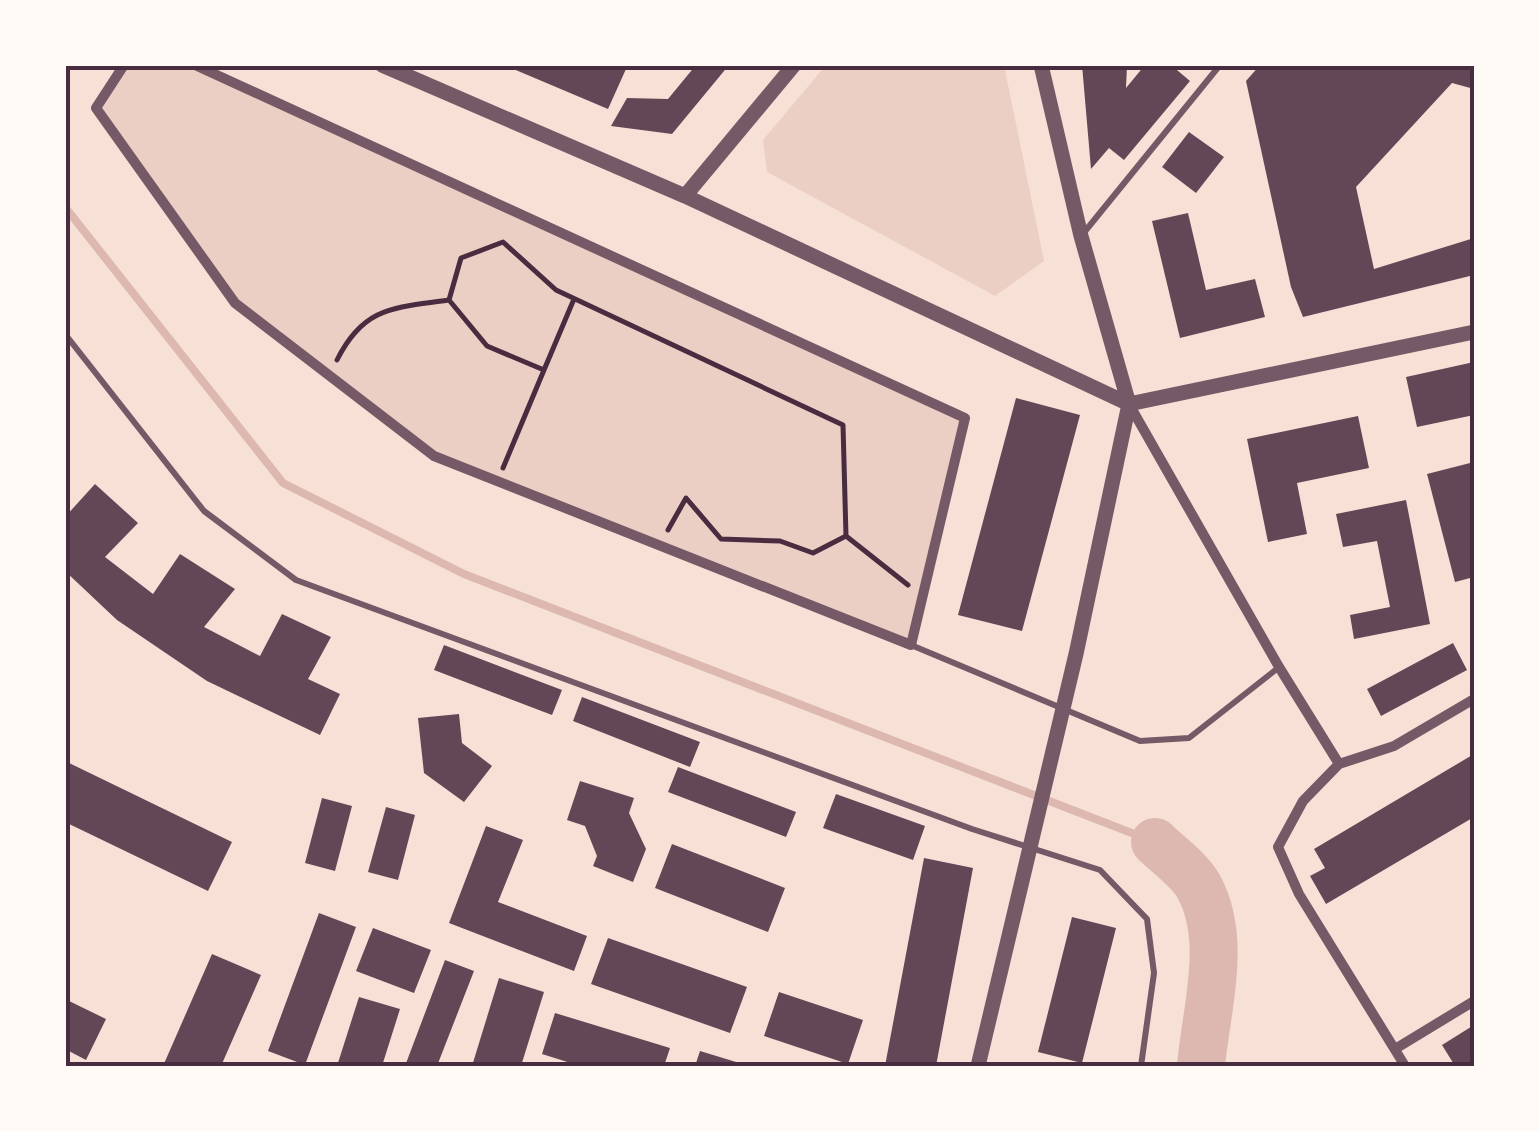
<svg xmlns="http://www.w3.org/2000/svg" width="1539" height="1131" font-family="Ubuntu,sans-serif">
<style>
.green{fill:#ebcfc5}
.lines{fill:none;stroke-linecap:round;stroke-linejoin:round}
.stream{stroke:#dcb8b0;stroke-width:8}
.river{stroke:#dcb8b0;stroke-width:48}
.building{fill:#644757}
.path{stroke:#4a2c40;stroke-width:5}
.service{stroke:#755966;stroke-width:6}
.minor{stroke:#755966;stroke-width:10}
.tertiary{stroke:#755966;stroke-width:15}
.neatline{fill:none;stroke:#4a2c40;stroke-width:4}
</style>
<rect width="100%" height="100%" fill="#f7e1d7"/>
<path class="green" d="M 124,65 L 195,65 L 965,418 L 911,645 L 434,456 L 235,303 L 96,108 Z
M 826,65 L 1004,65 L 1044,261 L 995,296 L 767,172 L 763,140 Z"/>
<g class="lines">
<path class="stream" d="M 65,207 L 283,483 L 464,574 L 1155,842"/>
<path class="river" d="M 1155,842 C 1168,855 1190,870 1199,887 C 1228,941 1206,1009 1201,1066"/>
</g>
<path class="building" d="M 504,65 L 617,65 L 626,69 L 608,109 Z
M 696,65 L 729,65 L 672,134 L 611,126 L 627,98 L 668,99 Z
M 1082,65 L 1127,65 L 1126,88 L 1145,65 L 1171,65 L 1190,81 L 1124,160 L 1109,148 L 1091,169 Z
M 1260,65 L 1474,65 L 1474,89 L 1452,83 L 1356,187 L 1374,269 L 1474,238 L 1474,275 L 1303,317 L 1291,287 L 1246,81 Z
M 1189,132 L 1224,157 L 1196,193 L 1162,167 Z
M 1188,213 L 1206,290 L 1255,279 L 1265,317 L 1180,338 L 1152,221 Z
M 1474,362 L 1474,415 L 1417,427 L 1406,377 Z
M 1016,398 L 1080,415 L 1022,631 L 958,615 Z
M 1358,416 L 1369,468 L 1297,483 L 1307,534 L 1268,542 L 1247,439 Z
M 1474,462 L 1474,577 L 1455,582 L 1427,474 Z
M 95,484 L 138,523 L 105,557 L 153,594 L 180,554 L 235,589 L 204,627 L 260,656 L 282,614 L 331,637 L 308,679 L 340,694 L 320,735 L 207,681 L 117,620 L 65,571 L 65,517 Z
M 1406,500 L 1430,624 L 1354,639 L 1350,615 L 1390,607 L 1377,541 L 1343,547 L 1336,514 Z
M 1453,643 L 1467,670 L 1381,716 L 1367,689 Z
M 444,645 L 562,690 L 552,715 L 434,670 Z
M 582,697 L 700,742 L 690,767 L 573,721 Z
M 459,714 L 462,743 L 492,766 L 464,802 L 424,773 L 418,718 Z
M 1474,754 L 1474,817 L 1326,904 L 1310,876 L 1325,868 L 1314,849 Z
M 65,761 L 232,842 L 208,891 L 65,822 Z
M 678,767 L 796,812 L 786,837 L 668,792 Z
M 580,781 L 634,798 L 629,813 L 646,849 L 633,882 L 593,866 L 597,856 L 585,826 L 567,820 Z
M 836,794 L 925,826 L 913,860 L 823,828 Z
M 322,798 L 352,806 L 335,871 L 305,863 Z
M 386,807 L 415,815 L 398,880 L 368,872 Z
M 486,826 L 523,840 L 498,902 L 587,936 L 574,971 L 449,923 Z
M 672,844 L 785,888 L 768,932 L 655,888 Z
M 924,858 L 973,868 L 936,1066 L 885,1066 Z
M 319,913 L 356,927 L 305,1065 L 268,1051 Z
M 1072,917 L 1116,928 L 1082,1063 L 1038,1052 Z
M 373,928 L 431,950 L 414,993 L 356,971 Z
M 608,938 L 747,987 L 730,1033 L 591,984 Z
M 212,954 L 261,975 L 221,1066 L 163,1066 Z
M 445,960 L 474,971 L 437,1066 L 405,1066 Z
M 499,978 L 544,992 L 521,1066 L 472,1066 Z
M 779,992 L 863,1020 L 848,1064 L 764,1036 Z
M 359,997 L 400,1009 L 382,1066 L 337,1066 Z
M 65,999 L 106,1019 L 86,1060 L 65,1049 Z
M 555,1013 L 670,1048 L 664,1066 L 580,1066 L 542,1054 Z
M 1474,1025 L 1474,1066 L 1455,1066 L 1442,1045 Z
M 700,1051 L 746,1065 L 746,1066 L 695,1066 Z"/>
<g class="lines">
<path class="path" d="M 449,300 L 487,346 L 544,370 L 503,468
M 337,360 C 364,306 394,308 449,300 L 461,258 L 503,242 L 556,290 L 843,425 L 846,536 L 908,585
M 544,370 L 574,299
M 668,530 L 686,498 L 721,539 L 780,541 L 813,553 L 846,536"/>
<path class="service" d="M 1082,235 L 1220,65
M 65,334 L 204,511 L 296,580 L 972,829 L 1100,870 L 1147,919 L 1154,973 L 1141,1066
M 911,645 L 1140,741 L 1189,738 L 1278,668"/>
<path class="minor" d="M 124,65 L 96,108 L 235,303 L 434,456 L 911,645 L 965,418 L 195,65
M 1129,404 L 1279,667 L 1339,764
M 1395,1049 L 1474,1001
M 1405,1066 L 1299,894 L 1278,847 L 1303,801 L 1339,764 L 1394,746 L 1474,699"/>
<path class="tertiary" d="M 382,65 L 685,196 L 1129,404
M 685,196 L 794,65
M 1129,404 L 1474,332
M 978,1066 L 1076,654 L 1129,404 L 1081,236 L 1041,65"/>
</g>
<rect width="1539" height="1131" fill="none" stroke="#fffaf5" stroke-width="135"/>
<rect x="68" y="68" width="1404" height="996" class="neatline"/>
</svg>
